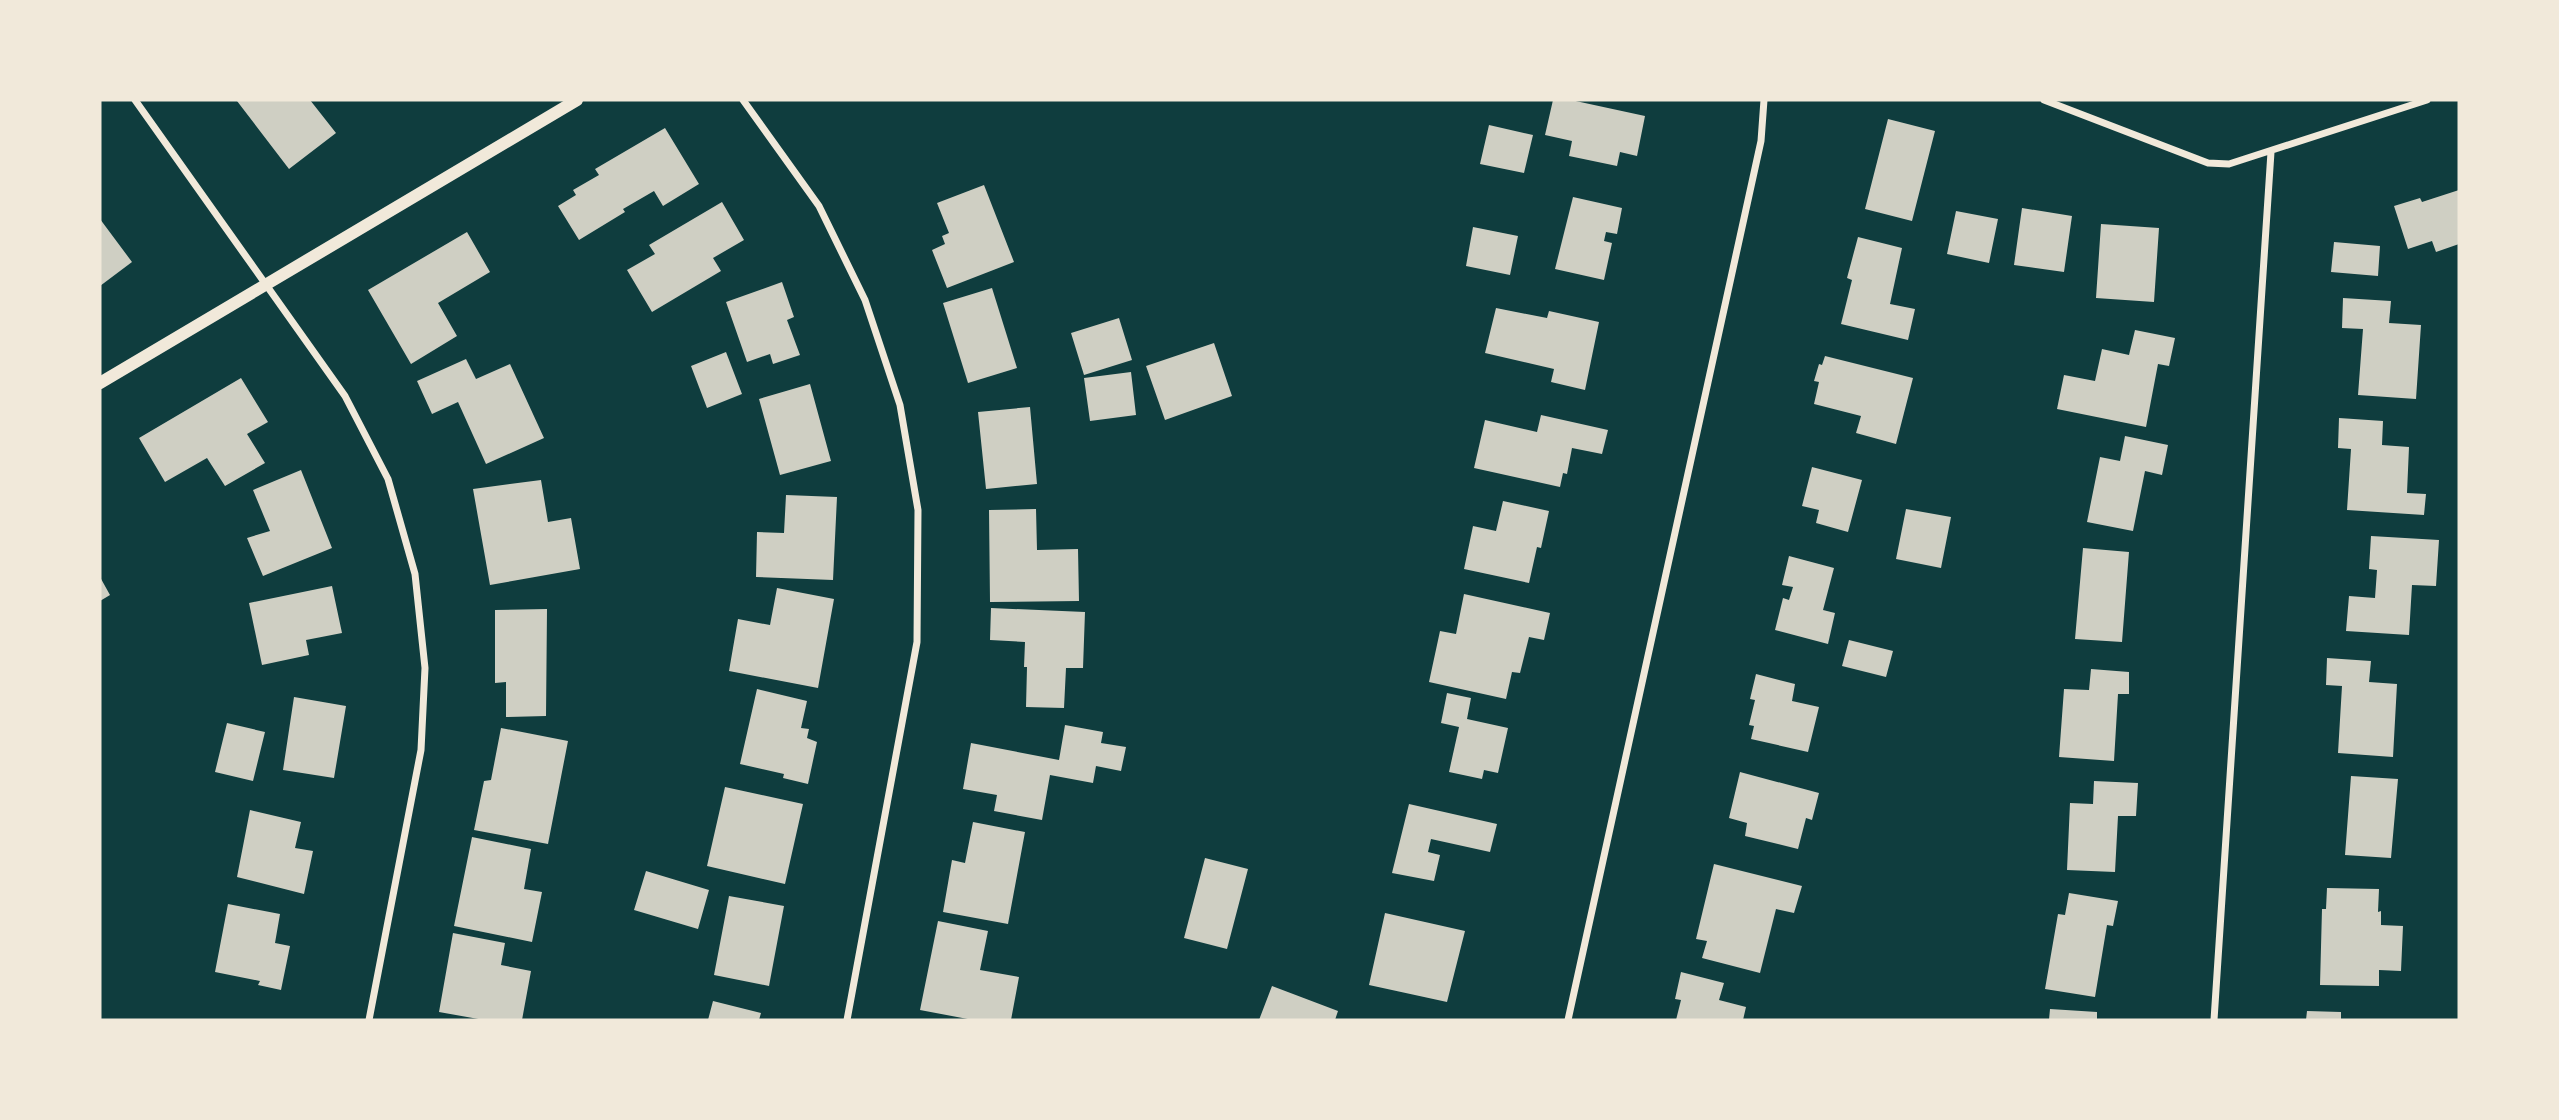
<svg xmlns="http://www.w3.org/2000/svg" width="2559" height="1120" font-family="'Nunito Sans',sans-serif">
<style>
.building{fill:#cfcfc3}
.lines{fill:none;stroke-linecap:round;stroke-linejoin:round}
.minor{stroke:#f1e9da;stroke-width:7}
.tertiary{stroke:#f1e9da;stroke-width:12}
</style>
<rect width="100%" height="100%" fill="#0f3d3e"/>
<path class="building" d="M 238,100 L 310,100 L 336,133 L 289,169 L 237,101 Z
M 1553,100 L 1571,100 L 1645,116 L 1637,156 L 1620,152 L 1617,166 L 1569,156 L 1572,141 L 1545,135 Z
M 1888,119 L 1935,131 L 1912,221 L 1865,209 Z
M 1489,125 L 1533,135 L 1524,173 L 1480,164 Z
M 665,128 L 699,184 L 663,206 L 654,191 L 623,209 L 625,212 L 579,240 L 558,206 L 576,195 L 573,190 L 599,175 L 595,169 Z
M 984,185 L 1014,262 L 947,288 L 932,250 L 945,244 L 942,236 L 949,233 L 937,203 Z
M 2459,190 L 2459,244 L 2436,252 L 2432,241 L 2408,249 L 2394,206 L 2420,198 L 2422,202 Z
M 1573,197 L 1622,208 L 1617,234 L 1606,232 L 1604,241 L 1612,243 L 1604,280 L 1555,269 Z
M 722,202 L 744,240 L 713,258 L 721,271 L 652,312 L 627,270 L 655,254 L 649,245 Z
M 2022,208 L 2072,216 L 2064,272 L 2014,265 Z
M 1956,211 L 1998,219 L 1989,263 L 1947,254 Z
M 100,219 L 132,262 L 100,286 Z
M 2101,224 L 2159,228 L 2154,302 L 2096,298 Z
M 1473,227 L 1518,236 L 1510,275 L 1466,266 Z
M 467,232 L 490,272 L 438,303 L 457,336 L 411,364 L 368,290 Z
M 1858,237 L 1902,248 L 1890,304 L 1915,309 L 1908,340 L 1841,324 L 1852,280 L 1847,278 Z
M 2334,242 L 2380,246 L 2378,276 L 2331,272 Z
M 782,282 L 794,317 L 787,320 L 800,355 L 773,364 L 770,354 L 747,362 L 726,302 Z
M 992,288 L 1017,368 L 968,383 L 943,303 Z
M 2343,298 L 2391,301 L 2389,323 L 2421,325 L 2416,399 L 2358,395 L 2363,329 L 2342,328 Z
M 1496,308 L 1547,318 L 1549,311 L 1599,322 L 1585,390 L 1551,382 L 1554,369 L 1485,353 Z
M 1119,318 L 1132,360 L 1084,375 L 1071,333 Z
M 2135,330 L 2175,338 L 2169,366 L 2158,364 L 2146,427 L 2057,409 L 2064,375 L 2095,381 L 2102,349 L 2129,355 Z
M 1214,343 L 1232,396 L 1165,420 L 1146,366 Z
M 726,352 L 742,394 L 707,408 L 691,366 Z
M 1825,356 L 1913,378 L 1896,444 L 1856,433 L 1861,416 L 1814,404 L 1819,382 L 1814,381 L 1819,364 L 1822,365 Z
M 466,359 L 476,379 L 510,364 L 544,438 L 486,464 L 458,402 L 432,414 L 417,381 Z
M 1131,372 L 1136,415 L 1090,421 L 1084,378 Z
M 241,378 L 268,422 L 247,434 L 265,463 L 225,486 L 207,458 L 165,482 L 139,438 Z
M 810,384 L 831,461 L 780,475 L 759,399 Z
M 1030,407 L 1037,484 L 986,489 L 978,412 Z
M 1541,415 L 1608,430 L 1602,454 L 1572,448 L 1567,474 L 1563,473 L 1560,487 L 1474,468 L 1485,420 L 1537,432 Z
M 2339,418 L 2383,421 L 2382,445 L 2409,447 L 2407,493 L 2426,494 L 2424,515 L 2347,510 L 2351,449 L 2338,448 Z
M 2125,436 L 2168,445 L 2162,475 L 2145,471 L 2133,531 L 2087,522 L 2100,457 L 2120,461 Z
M 1812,467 L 1862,480 L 1848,532 L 1816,523 L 1819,510 L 1802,506 Z
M 301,470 L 332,548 L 263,576 L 247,538 L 270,531 L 253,490 Z
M 541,480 L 548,522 L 571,518 L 580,569 L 490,585 L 473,489 Z
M 786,495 L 837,497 L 833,580 L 756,577 L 757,532 L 784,533 Z
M 1503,501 L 1549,511 L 1541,548 L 1537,547 L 1529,583 L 1464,569 L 1473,526 L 1496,531 Z
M 1036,509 L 1037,550 L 1078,549 L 1079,601 L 990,602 L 989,510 Z
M 1906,509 L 1951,517 L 1941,568 L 1896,559 Z
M 2371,536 L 2439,540 L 2436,586 L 2412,585 L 2409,635 L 2346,631 L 2349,596 L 2375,598 L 2377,570 L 2369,569 Z
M 2083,548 L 2129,552 L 2122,642 L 2075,639 Z
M 1789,556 L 1834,568 L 1823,610 L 1835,613 L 1828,644 L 1775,630 L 1783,598 L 1789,600 L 1793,587 L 1782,585 Z
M 100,577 L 110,595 L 100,601 Z
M 332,586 L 342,633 L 306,640 L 309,655 L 262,665 L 249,603 Z
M 777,588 L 834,599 L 818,688 L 729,671 L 738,619 L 770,625 Z
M 1464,594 L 1550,613 L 1544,640 L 1529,637 L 1520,673 L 1512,672 L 1506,699 L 1429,682 L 1440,631 L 1456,634 Z
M 991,608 L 1085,612 L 1083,668 L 1066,668 L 1064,708 L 1026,707 L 1027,667 L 1024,667 L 1025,642 L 990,640 Z
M 547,609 L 546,716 L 506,717 L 506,682 L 495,683 L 495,610 Z
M 1849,640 L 1893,651 L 1886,677 L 1842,666 Z
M 2327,658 L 2371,661 L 2369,682 L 2397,684 L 2393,757 L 2338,753 L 2342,686 L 2326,685 Z
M 2091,669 L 2129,672 L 2129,694 L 2118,694 L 2114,761 L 2059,757 L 2064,689 L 2089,690 Z
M 1756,674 L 1795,684 L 1792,701 L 1819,707 L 1808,752 L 1751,739 L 1754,726 L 1749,725 L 1755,700 L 1750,699 Z
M 757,689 L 807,701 L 801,728 L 809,729 L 807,738 L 817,742 L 808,784 L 783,778 L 784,774 L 740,764 Z
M 1447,693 L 1471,698 L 1467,719 L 1508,728 L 1498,773 L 1484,770 L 1482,779 L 1449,772 L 1459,727 L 1441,723 Z
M 294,697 L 346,706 L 334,778 L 283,770 Z
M 227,723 L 265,732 L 253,781 L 215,772 Z
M 1065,725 L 1103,732 L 1101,743 L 1126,747 L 1121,771 L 1096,766 L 1093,783 L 1050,775 L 1042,820 L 994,811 L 997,795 L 963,789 L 971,743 L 1059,760 Z
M 501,728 L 568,741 L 548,844 L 474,830 L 484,781 L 491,780 Z
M 1740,772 L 1819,793 L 1812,820 L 1806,818 L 1798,849 L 1745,836 L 1747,823 L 1729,818 Z
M 2351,776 L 2398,779 L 2391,858 L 2345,855 Z
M 2094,781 L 2138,783 L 2136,816 L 2118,816 L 2115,872 L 2067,870 L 2070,803 L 2093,804 Z
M 725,787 L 803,804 L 785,884 L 707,866 Z
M 1409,804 L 1497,824 L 1490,852 L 1431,839 L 1428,852 L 1440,855 L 1434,881 L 1392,873 Z
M 250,810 L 301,822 L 295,848 L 313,851 L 304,894 L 237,877 Z
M 973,822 L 1025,832 L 1008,924 L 943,912 L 952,860 L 965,863 Z
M 472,837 L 531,849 L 524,889 L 542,892 L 532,942 L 454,926 Z
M 1205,858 L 1248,869 L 1227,949 L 1184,938 Z
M 1714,864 L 1802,886 L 1794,913 L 1776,909 L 1760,973 L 1702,958 L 1707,941 L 1696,939 Z
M 646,871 L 709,890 L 698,929 L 634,910 Z
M 2327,888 L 2379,889 L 2378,912 L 2381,911 L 2381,925 L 2403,926 L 2401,971 L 2379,970 L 2379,986 L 2320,985 L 2322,909 L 2326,909 Z
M 2069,893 L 2118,901 L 2113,926 L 2107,925 L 2095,997 L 2045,989 L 2058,914 L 2065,915 Z
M 729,896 L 784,906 L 769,986 L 714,975 Z
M 228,904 L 280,914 L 275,943 L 290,946 L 281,990 L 258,985 L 260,981 L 215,972 Z
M 1385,913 L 1465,931 L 1447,1002 L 1369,985 Z
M 938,921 L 988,931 L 980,970 L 1019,977 L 1011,1020 L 973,1020 L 920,1010 Z
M 453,933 L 505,943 L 501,965 L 531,971 L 522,1020 L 484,1020 L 439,1012 Z
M 1681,972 L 1724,983 L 1719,1000 L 1746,1007 L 1743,1020 L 1676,1020 L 1681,1000 L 1675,999 Z
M 1272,986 L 1338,1011 L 1335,1020 L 1259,1020 Z
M 713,1001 L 761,1013 L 759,1020 L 708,1020 Z
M 2050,1009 L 2097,1012 L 2097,1020 L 2049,1020 Z
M 2307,1011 L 2341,1012 L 2341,1020 L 2306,1020 Z"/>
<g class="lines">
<path class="minor" d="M 135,100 L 345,396 L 388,479 L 415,574 L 425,668 L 421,750 L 369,1020
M 743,100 L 819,206 L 865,300 L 900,405 L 918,510 L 917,642 L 847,1020
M 2044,100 L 2208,163 L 2229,164 L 2427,100
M 1568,1020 L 1761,141 L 1764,100
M 2214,1020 L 2271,152"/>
<path class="tertiary" d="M 100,383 L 577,100"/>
</g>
<rect width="2559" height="1120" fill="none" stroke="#f1e9da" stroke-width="203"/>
</svg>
